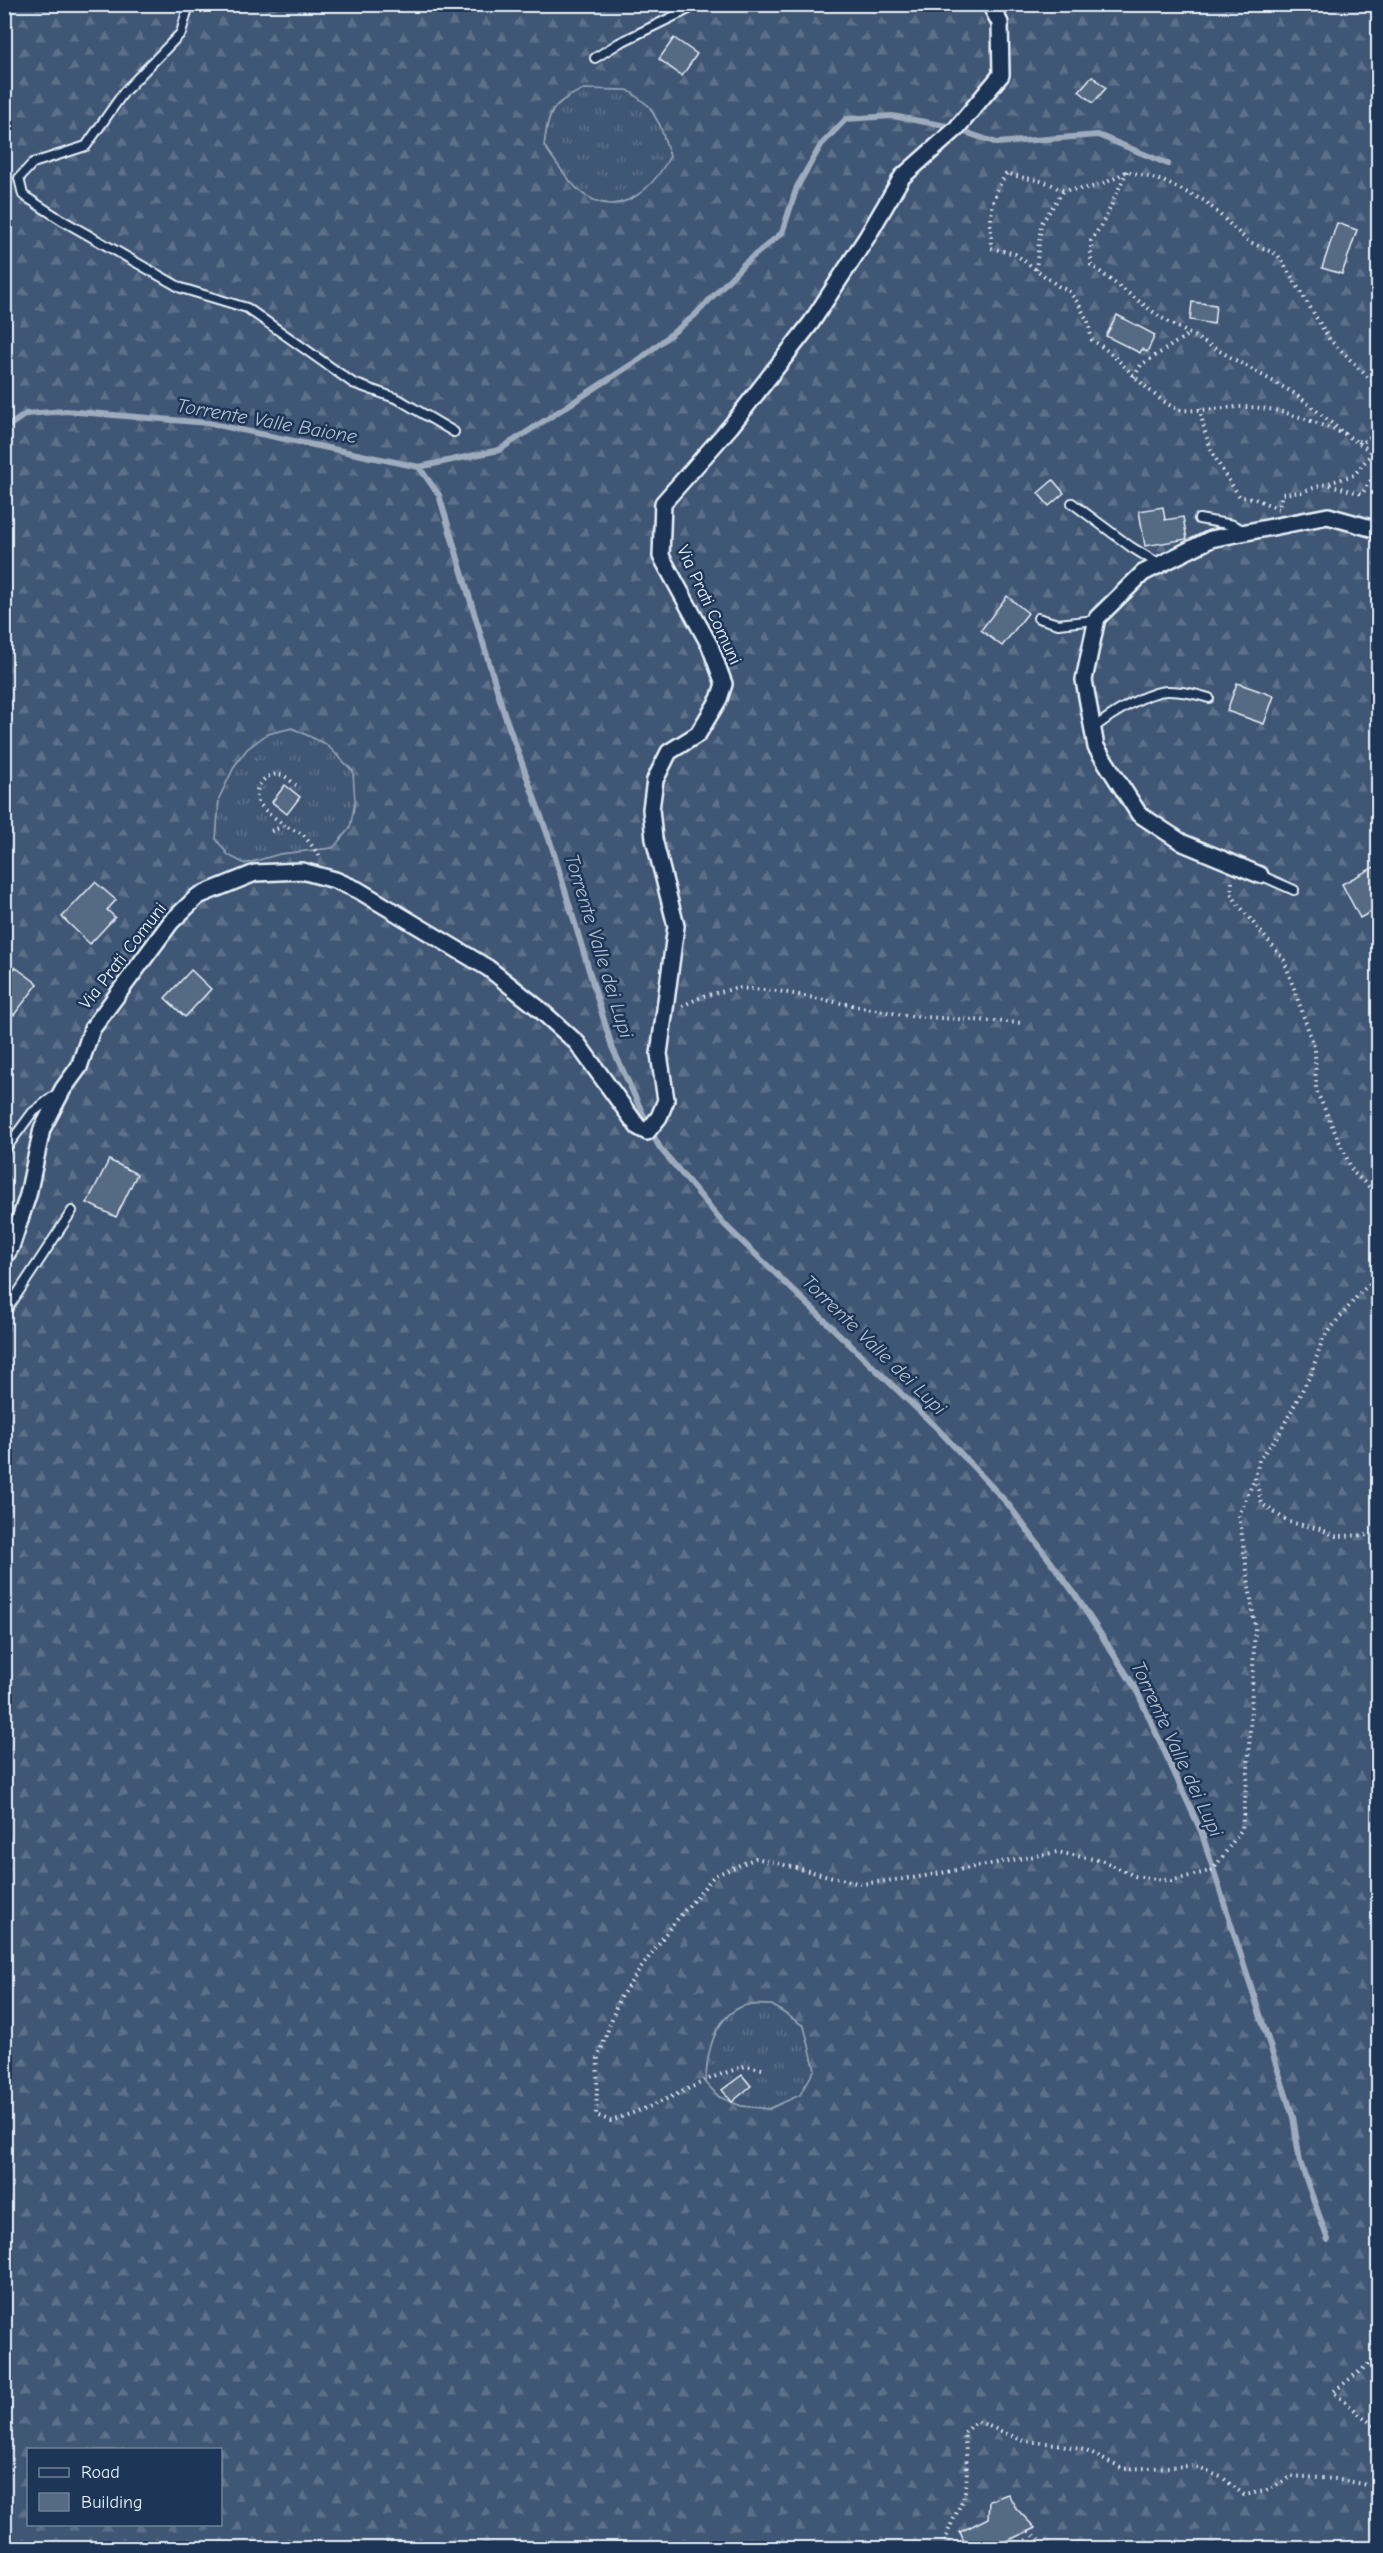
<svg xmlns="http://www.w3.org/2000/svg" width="1383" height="2553" font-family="'Comic Neue',sans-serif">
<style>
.grass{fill:url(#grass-tufts);stroke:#94a4b6;stroke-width:1.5}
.forest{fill:url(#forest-firs);stroke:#94a4b6;stroke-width:1.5;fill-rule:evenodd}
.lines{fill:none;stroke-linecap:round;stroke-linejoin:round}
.stream{stroke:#9dabbd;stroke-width:6}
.building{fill:#556a83;stroke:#e8f1f8;stroke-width:1.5}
.lane-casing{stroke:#e8f1f8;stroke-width:12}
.street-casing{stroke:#e8f1f8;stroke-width:20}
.path{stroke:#e8f1f8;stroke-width:4;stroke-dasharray:1.5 4.5;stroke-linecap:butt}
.lane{stroke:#1d3557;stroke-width:8}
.street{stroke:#1d3557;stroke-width:15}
.labels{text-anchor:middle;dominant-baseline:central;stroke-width:5;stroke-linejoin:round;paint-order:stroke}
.street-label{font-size:18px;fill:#e8f1f8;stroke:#1d3557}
.water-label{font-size:20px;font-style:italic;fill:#b6c2d0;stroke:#1d3557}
</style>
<defs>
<pattern id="grass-tufts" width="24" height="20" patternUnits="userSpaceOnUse" patternTransform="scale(1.5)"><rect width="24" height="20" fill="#415774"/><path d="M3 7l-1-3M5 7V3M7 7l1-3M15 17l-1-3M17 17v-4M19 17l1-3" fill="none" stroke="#5c7089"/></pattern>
<pattern id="forest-firs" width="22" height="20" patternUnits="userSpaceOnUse" patternTransform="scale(1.5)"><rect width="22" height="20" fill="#415774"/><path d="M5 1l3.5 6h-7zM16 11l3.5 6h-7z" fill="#5c7089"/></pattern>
</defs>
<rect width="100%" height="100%" fill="#294061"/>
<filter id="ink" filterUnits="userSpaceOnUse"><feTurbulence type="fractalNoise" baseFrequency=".0167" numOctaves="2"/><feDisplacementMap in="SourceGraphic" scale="12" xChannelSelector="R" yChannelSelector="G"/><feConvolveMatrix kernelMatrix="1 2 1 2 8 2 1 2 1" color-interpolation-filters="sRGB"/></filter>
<g filter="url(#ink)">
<path class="grass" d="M 584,89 L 628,90 L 649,106 L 660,125 L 670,156 C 654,187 622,219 586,196 C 571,187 555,160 544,146 C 548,113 552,102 584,89 Z
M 292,728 L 326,744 L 353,771 L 356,803 L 350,828 L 334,848 L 280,854 L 245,864 L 228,855 L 216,839 L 219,798 L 235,765 L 247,749 L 267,734 Z
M 772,2005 L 804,2026 L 815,2069 L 800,2095 L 769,2109 L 741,2106 L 719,2097 L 706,2083 C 706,2055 713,2018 743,2006 C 751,2003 764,2005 772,2005 Z"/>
<path class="forest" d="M 5,5 L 1378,5 L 1378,2548 L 778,2548 L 770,2545 L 764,2548 L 5,2548 ZM 584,89 L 628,90 L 649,106 L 660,125 L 670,156 C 654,187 622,219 586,196 C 571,187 555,160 544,146 C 548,111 551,103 584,89 ZM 292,728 L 326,744 L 353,771 L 355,802 L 350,828 L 333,848 L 280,854 L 245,864 L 228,855 L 216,839 L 219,798 L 235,765 L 247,749 L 267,734 ZM 772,2005 L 804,2026 L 815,2069 L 800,2095 L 769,2109 L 741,2106 L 719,2097 L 706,2083 C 706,2055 713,2018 743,2006 C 751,2003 764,2005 772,2005 ZM 28,2450 L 220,2450 L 220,2524 L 28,2524 Z"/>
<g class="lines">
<path class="stream" d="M 4,429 L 26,414 L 66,411 L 208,423 L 419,467 L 499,450 L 640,359 L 694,316 L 745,263 L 782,233 L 797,187 L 821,145 L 846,119 L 892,116 L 947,126 L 997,143 L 1098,135 L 1168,164
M 419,467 L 439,495 L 504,713 L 552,847 L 612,1047 L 650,1129 L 660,1148 L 726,1226 L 935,1426 L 1008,1504 L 1074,1593 L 1136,1689 L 1201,1831 L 1293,2117 L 1300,2162 L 1328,2240"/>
</g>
<path class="building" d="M 674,38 L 697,54 L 682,76 L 659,59 Z
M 1092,76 L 1106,88 L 1093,103 L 1079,91 Z
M 1337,223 L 1357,230 L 1342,274 L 1322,268 Z
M 1192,302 L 1216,305 L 1214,324 L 1190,320 Z
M 1117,315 L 1155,335 L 1147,352 L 1142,349 L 1140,353 L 1106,336 Z
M 1053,480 L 1064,493 L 1049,506 L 1038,493 Z
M 1163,507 L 1165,520 L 1183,517 L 1187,539 L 1145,546 L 1139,511 Z
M 1007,596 L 1028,613 L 1002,646 L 981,630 Z
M 1237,683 L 1274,696 L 1264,724 L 1227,711 Z
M 285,785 L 300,797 L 287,814 L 272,802 Z
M 1378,865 L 1378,908 L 1360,918 L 1342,884 Z
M 95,882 L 116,900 L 107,910 L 115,917 L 90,944 L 62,917 Z
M 15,967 L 38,984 L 14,1015 L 4,1007 L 4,982 Z
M 191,970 L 211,989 L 185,1017 L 165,998 Z
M 109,1160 L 137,1174 L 116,1217 L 87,1203 Z
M 742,2075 L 751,2086 L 732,2102 L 722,2090 Z
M 1008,2494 L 1016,2508 L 1035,2528 L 992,2548 L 967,2548 L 960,2532 L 988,2518 L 989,2501 Z"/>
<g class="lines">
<defs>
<path id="lane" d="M 189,4 L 181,33 L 124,92 L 86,146 L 33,163 L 19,178 L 23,195 L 60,219 L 181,288 L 247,308 L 353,383 L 398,399 L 454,432
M 595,58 L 619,43 L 699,4
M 1072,503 L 1131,547 L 1159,564
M 1199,519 L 1233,525 L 1245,531
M 1038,618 L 1058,624 L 1096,620
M 1092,729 C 1109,716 1146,691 1168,691 C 1182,691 1196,694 1209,698
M 1260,875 L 1294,890
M 4,1151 L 32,1113 L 55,1095
M 4,1314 L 72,1211"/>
<path id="street" d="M 1260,875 L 1183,843 L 1139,814 L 1096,747 L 1084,680 L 1097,618 L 1143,573 L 1211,539 L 1328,516 L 1378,530
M 4,1258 L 11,1247 L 28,1195 L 42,1129 L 63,1089 L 79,1067 L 92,1029 L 171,922 L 198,896 L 255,873 L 302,871 L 335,880 L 358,890 L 488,968 L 537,1007 L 577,1043 L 638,1127 L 647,1132 L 659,1117 L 666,1100 L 659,1054 L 676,926 L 654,839 L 651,809 L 655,780 L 669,752 L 698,734 L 719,699 L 724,684 L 710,646 L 661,556 L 663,503 L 731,426 L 811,323 L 867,237 L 902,177 L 956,129 L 1001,75 L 1000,23 L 990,4"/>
</defs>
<use href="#lane" class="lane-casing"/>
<use href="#street" class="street-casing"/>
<path class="path" d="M 1127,171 L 1106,217 L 1091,241 L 1091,265 L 1160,317 L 1297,395 L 1345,434 L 1378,456
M 1036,270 L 1041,224 L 1064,190
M 1134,377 L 1141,365 L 1189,334
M 1200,408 C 1206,447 1218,465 1240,497 L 1253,498 L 1279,509 L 1282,494 L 1301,492 L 1354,475 L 1372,453
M 1345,434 C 1311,421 1278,406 1240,407 C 1227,407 1186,413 1177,409 C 1142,392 1124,359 1092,340 L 1088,322 L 1078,303 L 1068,290 L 1058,286 L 1015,254 L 991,248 C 991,215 988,201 1007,173 C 1027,181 1044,177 1060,190 C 1088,190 1103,186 1127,171 L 1163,181 L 1205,201 L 1248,241 L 1278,255 L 1330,340 L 1378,387
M 1358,441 L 1363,442 L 1378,433
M 1330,485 L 1362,494 L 1378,469
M 285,826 C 277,819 265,812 259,803 C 250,788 268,769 284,776 C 288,778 293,783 296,785
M 271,831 L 285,826 L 303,834 L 322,859
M 1232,882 L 1231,893 L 1237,903 L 1284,960 L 1315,1049 L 1316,1090 L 1353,1172 L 1378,1195
M 682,1006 L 704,996 L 737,988 L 778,991 L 908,1016 L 1023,1023
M 1378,1276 L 1360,1293 L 1323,1338 L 1311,1374 L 1279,1434 L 1259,1460 L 1255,1478 L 1262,1504 L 1289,1522 L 1320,1529 L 1336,1536 L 1378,1535
M 1378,1638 L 1372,1666 L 1378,1685
M 762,2069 L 745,2066 L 711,2078 L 654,2105 L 611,2121 L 596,2115 L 598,2058 L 619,1999 L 669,1929 L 714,1876 L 756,1858 L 861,1884 L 919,1877 L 1057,1852 L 1103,1861 L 1135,1876 L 1171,1881 L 1213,1870 L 1242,1829 L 1248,1770 L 1255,1627 L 1239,1515 L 1255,1478
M 1378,2357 L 1333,2392 L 1378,2429
M 1029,2531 L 1047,2548
M 945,2548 C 945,2530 958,2514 964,2495 C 969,2480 966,2449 964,2433 L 977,2421 L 1024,2441 L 1057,2444 L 1084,2450 L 1123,2469 L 1193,2466 L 1223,2478 L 1244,2495 L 1266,2491 L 1292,2476 L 1335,2479 L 1374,2486 L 1378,2482
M 1009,2548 L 1027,2540 L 1036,2548"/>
<use href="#lane" class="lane"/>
<use href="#street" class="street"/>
</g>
</g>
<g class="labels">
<g class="street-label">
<text transform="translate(709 605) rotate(65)">Via Prati Comuni</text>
<text transform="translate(123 956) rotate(-52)">Via Prati Comuni</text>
</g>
<g class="water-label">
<text transform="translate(267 421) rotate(10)">Torrente Valle Baione</text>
<text transform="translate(599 946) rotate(73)">Torrente Valle dei Lupi</text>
<text transform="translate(874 1345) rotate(44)">Torrente Valle dei Lupi</text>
<text transform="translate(1177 1749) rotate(65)">Torrente Valle dei Lupi</text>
</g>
</g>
<rect width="1383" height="2553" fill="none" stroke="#1d3557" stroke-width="24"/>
<rect x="12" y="12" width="1359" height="2529" fill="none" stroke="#e8f1f8" stroke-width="2" filter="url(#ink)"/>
<rect x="27" y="2448" width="195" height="78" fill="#1d3557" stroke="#6e8097" stroke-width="1.5"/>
<rect x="39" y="2468" width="30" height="9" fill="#1d3557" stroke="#6e8097" stroke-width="1.5"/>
<text x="81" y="2478" font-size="18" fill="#e8f1f8">Road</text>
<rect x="39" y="2493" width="30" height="18" fill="#556a83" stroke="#6e8097" stroke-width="1.5"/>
<text x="81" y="2508" font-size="18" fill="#e8f1f8">Building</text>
</svg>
